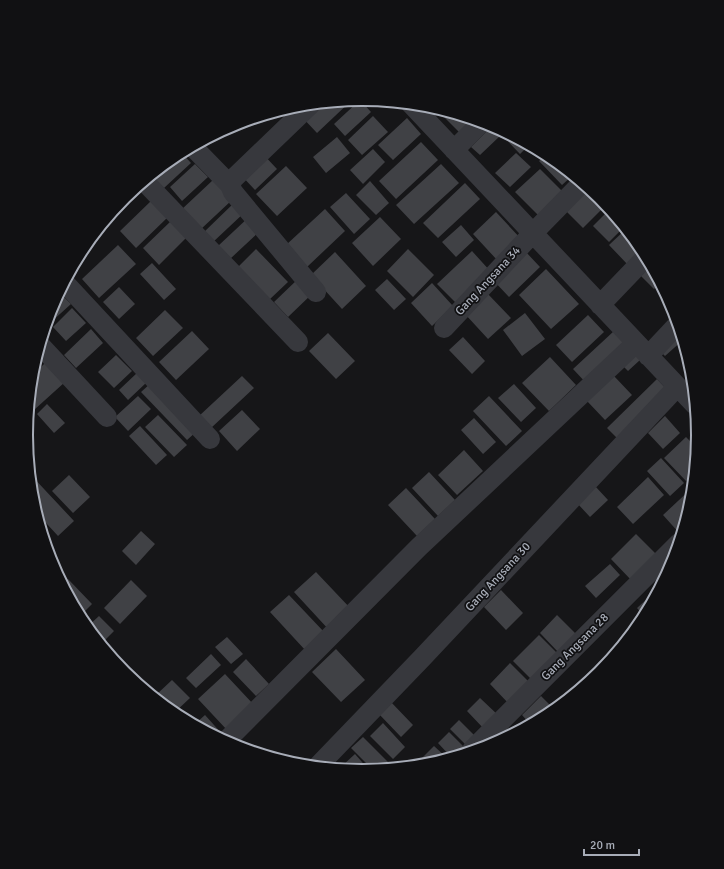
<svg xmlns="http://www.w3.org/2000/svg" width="724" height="869" font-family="Signika,sans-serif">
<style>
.building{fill:#404145}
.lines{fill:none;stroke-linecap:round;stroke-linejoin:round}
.minor{stroke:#37383d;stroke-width:20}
.labels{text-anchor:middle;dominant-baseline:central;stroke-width:3.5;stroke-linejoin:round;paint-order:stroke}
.street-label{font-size:12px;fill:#a8adb8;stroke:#111113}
.rim{fill:none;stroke:#a8adb8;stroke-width:2}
</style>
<rect width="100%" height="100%" fill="#161618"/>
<path class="building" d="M 353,99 L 317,133 L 301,116 L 315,103 Z
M 360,100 L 371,112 L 345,136 L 334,124 Z
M 450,112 L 474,119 L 460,133 L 444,117 Z
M 373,116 L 388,132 L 362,155 L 348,140 Z
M 407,118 L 421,134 L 393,160 L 378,145 Z
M 491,127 L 500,136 L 480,155 L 471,147 Z
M 502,130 L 529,145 L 520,154 L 500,133 Z
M 337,137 L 350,153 L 326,173 L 313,157 Z
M 421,142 L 438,160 L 396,199 L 379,181 Z
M 373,149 L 385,162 L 363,184 L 350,170 Z
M 181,152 L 191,163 L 164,188 L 151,175 Z
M 262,153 L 277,169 L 255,190 L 240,174 Z
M 516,153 L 531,167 L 510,187 L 495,173 Z
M 547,154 L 573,175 L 562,185 L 539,161 Z
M 195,164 L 208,177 L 182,201 L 170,187 Z
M 441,164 L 459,183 L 414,224 L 396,205 Z
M 286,166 L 307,188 L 277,216 L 256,194 Z
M 540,169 L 562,191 L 538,215 L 515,192 Z
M 213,180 L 232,200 L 200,230 L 181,210 Z
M 370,181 L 389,203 L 376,215 L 356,195 Z
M 465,183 L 480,199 L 438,238 L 423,223 Z
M 586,186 L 600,197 L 606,205 L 583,228 L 563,208 Z
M 346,193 L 370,219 L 354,234 L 330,207 Z
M 151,201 L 167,218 L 136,248 L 120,231 Z
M 235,202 L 245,212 L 212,243 L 203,233 Z
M 325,209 L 345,231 L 307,267 L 286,245 Z
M 610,209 L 624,227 L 609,242 L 593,226 Z
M 496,212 L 522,240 L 498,261 L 473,234 Z
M 250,216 L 262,229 L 230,259 L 218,246 Z
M 380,217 L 401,239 L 373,266 L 352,243 Z
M 171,221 L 186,238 L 159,265 L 143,248 Z
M 461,225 L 474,240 L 456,257 L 442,242 Z
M 626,229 L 644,252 L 629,266 L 609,245 Z
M 118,245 L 136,264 L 99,298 L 82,279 Z
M 256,249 L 288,282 L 269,300 L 238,267 Z
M 408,249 L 434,275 L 413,297 L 387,271 Z
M 472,251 L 491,272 L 457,304 L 437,284 Z
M 525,251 L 540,267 L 509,297 L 493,280 Z
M 335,252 L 366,286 L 342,309 L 311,275 Z
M 152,263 L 176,289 L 164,300 L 140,274 Z
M 651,266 L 660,283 L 654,289 L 641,276 Z
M 546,269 L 579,304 L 551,329 L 519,295 Z
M 299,278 L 313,293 L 288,317 L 274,302 Z
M 387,279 L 406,299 L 394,310 L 375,290 Z
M 432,283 L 453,306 L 432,326 L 411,303 Z
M 119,287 L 135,304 L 119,319 L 103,302 Z
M 59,292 L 71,304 L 50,323 L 47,321 L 52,306 Z
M 487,293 L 511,318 L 488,339 L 465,314 Z
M 72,308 L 86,323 L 66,341 L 53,327 Z
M 165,310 L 183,328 L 153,356 L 136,338 Z
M 525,313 L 545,339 L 522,356 L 503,330 Z
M 588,315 L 604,332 L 572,362 L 556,345 Z
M 679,327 L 683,340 L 665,356 L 657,348 Z
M 91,329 L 103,343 L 76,368 L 64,355 Z
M 192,331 L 209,349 L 176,380 L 159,362 Z
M 614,331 L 628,347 L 588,385 L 573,369 Z
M 328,333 L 355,361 L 336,379 L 309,351 Z
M 463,337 L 485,361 L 472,374 L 449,350 Z
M 632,352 L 640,360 L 628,371 L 620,363 Z
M 116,355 L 132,371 L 114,388 L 98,372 Z
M 550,357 L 576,385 L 549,411 L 522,383 Z
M 46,362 L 65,382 L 34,410 L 29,405 L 32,376 Z
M 138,372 L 147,382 L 128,400 L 119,390 Z
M 242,376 L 254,388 L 211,428 L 199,416 Z
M 614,376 L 632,395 L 605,420 L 587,401 Z
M 657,379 L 670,393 L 621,442 L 607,428 Z
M 151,383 L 197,431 L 187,440 L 141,392 Z
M 514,384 L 536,408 L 521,422 L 498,398 Z
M 138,396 L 151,409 L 128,431 L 115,417 Z
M 489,396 L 522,431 L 506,446 L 473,411 Z
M 47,404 L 65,423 L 54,433 L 37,414 Z
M 242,410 L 260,429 L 237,451 L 219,431 Z
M 158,415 L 187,445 L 174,457 L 145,427 Z
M 665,416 L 680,433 L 663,449 L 648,433 Z
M 474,418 L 496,442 L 483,454 L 461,430 Z
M 140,426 L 167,455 L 156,465 L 129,436 Z
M 686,437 L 697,448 L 694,474 L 686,481 L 664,458 Z
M 464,450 L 483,471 L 457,495 L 438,475 Z
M 661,458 L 684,483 L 670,496 L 647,471 Z
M 429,472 L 455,500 L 438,516 L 412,488 Z
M 30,474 L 74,521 L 58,536 L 36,512 L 32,500 Z
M 69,475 L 90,497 L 73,513 L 52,491 Z
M 648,477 L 664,495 L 633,524 L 617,507 Z
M 595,486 L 608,500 L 590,517 L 577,503 Z
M 693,487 L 691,500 L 681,535 L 663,515 Z
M 406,488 L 435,519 L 417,536 L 388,505 Z
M 141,531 L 155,544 L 136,565 L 122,551 Z
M 636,534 L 659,557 L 633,582 L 611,559 Z
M 610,564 L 620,575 L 596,598 L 585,586 Z
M 53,565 L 66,578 L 62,582 Z
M 316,572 L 352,610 L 330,631 L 294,592 Z
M 68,579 L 92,604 L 80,616 L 63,584 Z
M 131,580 L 147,596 L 120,624 L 104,608 Z
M 501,590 L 523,613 L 506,630 L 484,607 Z
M 289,595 L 325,633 L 306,651 L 270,612 Z
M 650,596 L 653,599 L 644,616 L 637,608 Z
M 557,615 L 577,635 L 559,653 L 540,633 Z
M 99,616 L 114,631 L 101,644 L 87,627 Z
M 539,635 L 558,654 L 532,680 L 513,661 Z
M 227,637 L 243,654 L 231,664 L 215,647 Z
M 336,649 L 365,680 L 341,702 L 312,672 Z
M 211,654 L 221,665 L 196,688 L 186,678 Z
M 246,659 L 269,684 L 256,696 L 233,672 Z
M 510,663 L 531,684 L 510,705 L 490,684 Z
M 225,674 L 254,705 L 227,730 L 198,699 Z
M 172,680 L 190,698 L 174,713 L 156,695 Z
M 541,696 L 554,709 L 548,714 L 530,724 L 522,715 Z
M 480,698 L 499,716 L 485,730 L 467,711 Z
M 390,701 L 413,725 L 401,737 L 378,713 Z
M 205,715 L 223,735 L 220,738 L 195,724 Z
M 459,720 L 478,739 L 469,748 L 450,729 Z
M 383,723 L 405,747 L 393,759 L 370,736 Z
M 449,732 L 467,750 L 464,753 L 451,757 L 438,743 Z
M 363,737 L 392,766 L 391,768 L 372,769 L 351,748 Z
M 434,746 L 447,758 L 427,764 L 415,765 Z
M 355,754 L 369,770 L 362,770 L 344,769 L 342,766 Z"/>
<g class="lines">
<path class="minor" d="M 410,103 L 695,405
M 192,146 L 230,185 L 233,192 L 316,292
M 454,150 L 482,122
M 144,181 L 298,342
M 230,185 L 232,180 L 311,104
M 64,282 L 210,439
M 600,305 L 646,257
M 444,328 L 533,233 L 582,183
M 40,345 L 107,417
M 648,356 L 678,324
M 226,741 L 419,547 L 636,343
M 472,750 L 679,543
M 318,766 L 422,658 L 677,387"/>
</g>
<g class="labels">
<g class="street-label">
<text transform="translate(488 281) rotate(-47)">Gang Angsana 34</text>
<text transform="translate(498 577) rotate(-47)">Gang Angsana 30</text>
<text transform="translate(575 647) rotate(-45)">Gang Angsana 28</text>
</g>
</g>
<path d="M0 0H724V869H0ZM33 435a329 329 0 1 1 658 0a329 329 0 1 1-658 0Z" fill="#111113" fill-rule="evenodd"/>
<path class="rim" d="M33 435a329 329 0 1 1 658 0a329 329 0 1 1-658 0Z"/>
<path d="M584 849v6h55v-6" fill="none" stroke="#a8adb8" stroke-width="2"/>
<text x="590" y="849" font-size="12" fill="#a8adb8" stroke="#111113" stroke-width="3" paint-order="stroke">20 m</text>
</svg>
